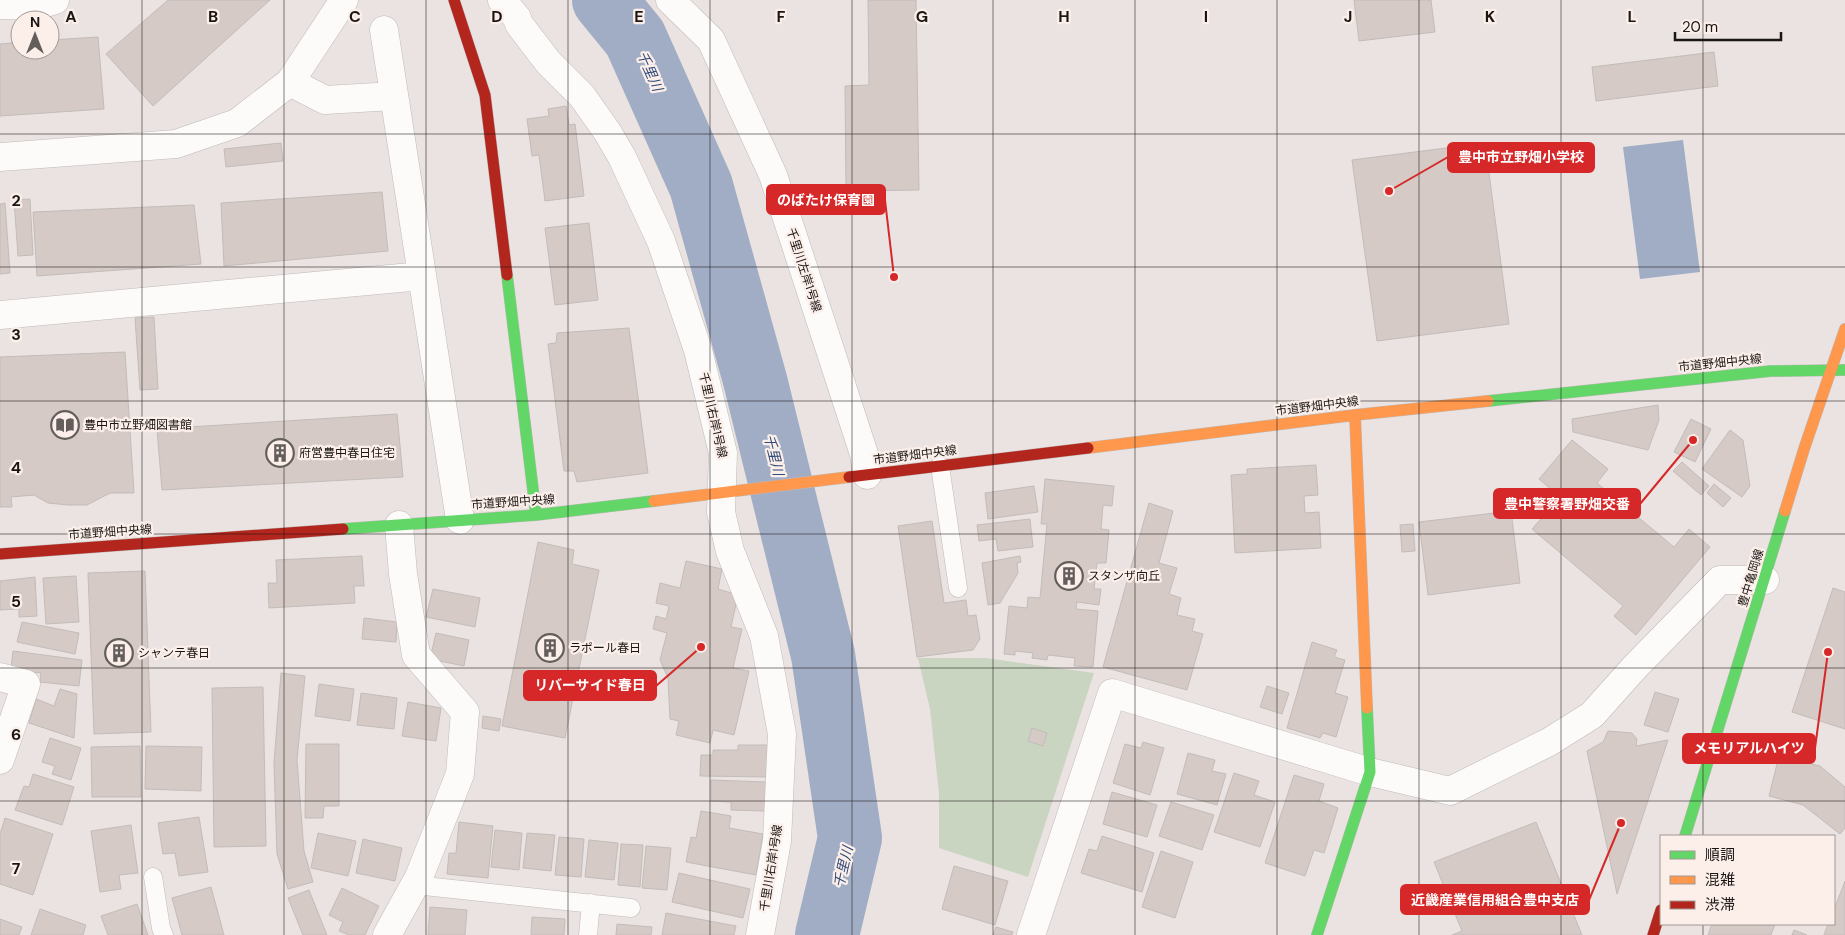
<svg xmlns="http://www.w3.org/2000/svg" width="1845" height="935" font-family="'DM Sans','Noto Sans JP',sans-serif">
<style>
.green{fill:#cad5c1}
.water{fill:#a1adc5}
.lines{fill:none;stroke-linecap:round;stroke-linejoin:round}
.river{stroke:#a1adc5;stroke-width:64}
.building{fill:#d5cac5;stroke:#c2bcba}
.lane-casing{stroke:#bfbab8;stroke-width:19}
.street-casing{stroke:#bfbab8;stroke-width:29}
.fast-casing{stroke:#bfbab8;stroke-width:12}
.slow-casing{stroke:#bfbab8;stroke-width:12}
.jam-casing{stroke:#bfbab8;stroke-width:12}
.lane{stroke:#fcfbfa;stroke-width:18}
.street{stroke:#fcfbfa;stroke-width:28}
.fast{stroke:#63d668;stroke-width:11}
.slow{stroke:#ff974d;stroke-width:11}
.jam{stroke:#b3261e;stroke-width:11}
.grid{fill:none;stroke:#1a1614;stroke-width:1;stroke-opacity:0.55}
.labels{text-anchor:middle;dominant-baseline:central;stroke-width:4.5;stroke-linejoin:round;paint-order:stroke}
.street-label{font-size:12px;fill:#1a1614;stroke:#fcefea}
.poi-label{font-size:12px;fill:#1a1614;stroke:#fcefea;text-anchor:start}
.water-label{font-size:14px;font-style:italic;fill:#304a7a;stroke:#fcefea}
.grid-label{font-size:16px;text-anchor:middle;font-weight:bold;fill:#1a1614;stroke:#fcefea;stroke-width:4.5;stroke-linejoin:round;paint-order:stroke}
.leader{fill:none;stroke:#d62828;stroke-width:2}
.callout-dot{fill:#d62828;stroke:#fcefea;stroke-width:2}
.callout{fill:#d62828;stroke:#d62828;stroke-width:2}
.callout-label{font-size:14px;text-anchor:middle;font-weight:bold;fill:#fff}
</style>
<rect width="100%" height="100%" fill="#eae3e1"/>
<path class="green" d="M 918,658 L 986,658 L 1094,673 L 1028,877 L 939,848 L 939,794 L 930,709 Z"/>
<path class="water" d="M 1683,140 L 1700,272 L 1640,279 L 1623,147 Z"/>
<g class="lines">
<path class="river" d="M 604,0 L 635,38 L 701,186 L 755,380 L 823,655 L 850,838 L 827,935"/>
</g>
<path class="building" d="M 168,0 L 270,0 L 153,106 L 106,54 Z
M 868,0 L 916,0 L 919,190 L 846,191 L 845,86 L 869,85 Z
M 1354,0 L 1431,0 L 1435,32 L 1359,41 Z
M 98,37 L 104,109 L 0,116 L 0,44 L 20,42 L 20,50 L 50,50 L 50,40 Z
M 1714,52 L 1718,86 L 1596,101 L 1592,67 Z
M 566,106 L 569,125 L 575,124 L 584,196 L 545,201 L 539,155 L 532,156 L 527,119 L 549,116 L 548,109 Z
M 281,143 L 283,161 L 226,167 L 224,149 Z
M 1485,143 L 1509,324 L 1377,341 L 1352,160 Z
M 382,192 L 388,251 L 224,266 L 221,203 Z
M 30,199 L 33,255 L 18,256 L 14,200 Z
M 5,203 L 10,273 L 0,274 L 0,204 Z
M 194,205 L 201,264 L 37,276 L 33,212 Z
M 589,223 L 598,300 L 555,305 L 545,228 Z
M 154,317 L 158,389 L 140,390 L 135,318 Z
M 629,328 L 648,473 L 577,482 L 574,471 L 564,471 L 548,344 L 556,343 L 557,333 Z
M 125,352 L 134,493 L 110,493 L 87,505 L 68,505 L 48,503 L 34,495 L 11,497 L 12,507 L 0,507 L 0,357 Z
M 1658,405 L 1659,420 L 1648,450 L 1573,432 L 1572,419 Z
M 397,414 L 403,477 L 162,490 L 157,429 Z
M 1691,419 L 1711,429 L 1695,462 L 1674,452 Z
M 1730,430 L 1743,440 L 1750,486 L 1742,497 L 1702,469 Z
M 1572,440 L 1608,469 L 1597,483 L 1674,547 L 1689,529 L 1710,547 L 1636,635 L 1614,616 L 1623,606 L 1532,529 L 1560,497 L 1539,479 Z
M 1682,462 L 1709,486 L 1701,495 L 1673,471 Z
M 1316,465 L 1318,495 L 1304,496 L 1305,513 L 1319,512 L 1321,548 L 1235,553 L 1231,475 L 1247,474 L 1247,469 Z
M 1045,479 L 1114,486 L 1112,506 L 1103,505 L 1101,529 L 1109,530 L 1106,563 L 1097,563 L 1094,589 L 1101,589 L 1099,605 L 1077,602 L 1076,609 L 1098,611 L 1093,667 L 1074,666 L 1075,658 L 1048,655 L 1047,660 L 1032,658 L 1033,653 L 1015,651 L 1015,655 L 1004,654 L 1009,606 L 1027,608 L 1028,597 L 1040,598 L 1047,524 L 1041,524 Z
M 1714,484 L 1731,498 L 1723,507 L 1707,493 Z
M 1034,486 L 1038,512 L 988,519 L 985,493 Z
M 1149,503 L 1173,511 L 1159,563 L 1177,568 L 1169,594 L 1181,598 L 1177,615 L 1195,619 L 1192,631 L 1203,634 L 1187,690 L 1103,667 Z
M 1511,511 L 1520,583 L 1428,595 L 1419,522 Z
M 1030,519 L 1033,547 L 998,551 L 996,539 L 979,541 L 977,525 Z
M 932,521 L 944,603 L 966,600 L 968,616 L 976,615 L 980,639 L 973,650 L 917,657 L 898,526 Z
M 1413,524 L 1415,551 L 1402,552 L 1400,525 Z
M 538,542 L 574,550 L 572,564 L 599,570 L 565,738 L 502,726 Z
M 362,556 L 364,586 L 354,586 L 355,603 L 269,608 L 268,583 L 277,583 L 276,560 Z
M 1020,556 L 1021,562 L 1017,563 L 1018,573 L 1000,603 L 988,605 L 982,563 Z
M 686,561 L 722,569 L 718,589 L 738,595 L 731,627 L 742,629 L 733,668 L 749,671 L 734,735 L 713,730 L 710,743 L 676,735 L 679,721 L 670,719 L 668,678 L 660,660 L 667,633 L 653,629 L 656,616 L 666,619 L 669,606 L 656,603 L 660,583 L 680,588 Z
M 145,571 L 151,732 L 94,734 L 88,573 Z
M 76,576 L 79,622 L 46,624 L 43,578 Z
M 35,577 L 37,616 L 19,617 L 19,609 L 0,610 L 0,581 Z
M 1833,588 L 1845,592 L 1845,729 L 1792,712 Z
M 433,589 L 480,598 L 475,627 L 426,617 Z
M 364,618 L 397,622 L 396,642 L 362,639 Z
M 22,622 L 79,633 L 75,654 L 17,642 Z
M 436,633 L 469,640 L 464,666 L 430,659 Z
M 1312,642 L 1337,650 L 1334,657 L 1345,660 L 1335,693 L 1348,697 L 1336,737 L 1323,733 L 1320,738 L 1287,728 Z
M 13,651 L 82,660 L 79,686 L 40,682 L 41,673 L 11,669 Z
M 281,673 L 305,676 L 297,760 L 304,851 L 313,882 L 288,889 L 277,854 L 274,763 Z
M 319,684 L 354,689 L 350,721 L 315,716 Z
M 1267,686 L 1289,693 L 1282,714 L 1260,707 Z
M 263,687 L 266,846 L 214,847 L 212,688 Z
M 60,689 L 77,694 L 74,738 L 29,723 L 36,699 L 54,706 Z
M 1655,692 L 1679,699 L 1668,732 L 1644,725 Z
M 361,693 L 397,698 L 394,729 L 357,725 Z
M 408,702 L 441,708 L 436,741 L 402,736 Z
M 483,716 L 501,719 L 499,731 L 482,728 Z
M 1032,728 L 1047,733 L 1043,746 L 1028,741 Z
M 1608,731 L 1632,733 L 1637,739 L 1636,746 L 1668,740 L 1617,894 L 1587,751 L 1603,742 Z
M 50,738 L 81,748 L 71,780 L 52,774 L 55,766 L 42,762 Z
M 1143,742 L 1164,748 L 1150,795 L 1113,783 L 1125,744 L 1141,748 Z
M 306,744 L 339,744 L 339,806 L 324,806 L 323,818 L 305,818 Z
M 738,745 L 770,745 L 769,777 L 700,776 L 701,755 L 713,755 L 713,750 L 738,750 Z
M 140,746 L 141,797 L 92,797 L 91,747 Z
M 146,746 L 202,747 L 201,791 L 145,789 Z
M 1188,753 L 1215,760 L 1212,771 L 1226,774 L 1217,805 L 1177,794 Z
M 1779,756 L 1820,766 L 1845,787 L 1845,828 L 1840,834 L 1803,805 L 1769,796 Z
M 1234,773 L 1259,781 L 1254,795 L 1275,802 L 1260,847 L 1214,832 Z
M 33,774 L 74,787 L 62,825 L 15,810 L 24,786 L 29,787 Z
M 1294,775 L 1324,784 L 1319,801 L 1338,808 L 1324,853 L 1314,850 L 1305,876 L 1265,863 Z
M 711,780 L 766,782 L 765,811 L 731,810 L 731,802 L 711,801 Z
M 1112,792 L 1157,805 L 1147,837 L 1103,824 Z
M 1171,802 L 1214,815 L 1202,850 L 1159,836 Z
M 701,811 L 731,816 L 729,828 L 763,834 L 756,875 L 686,862 L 691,837 L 696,838 Z
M 199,817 L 208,872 L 179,876 L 175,853 L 163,854 L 158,823 Z
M 5,818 L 53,834 L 33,895 L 0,884 L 0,834 Z
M 459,822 L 493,826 L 488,878 L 447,874 L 449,853 L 456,853 Z
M 1536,822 L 1582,935 L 1452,935 L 1462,931 L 1434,862 Z
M 131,825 L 138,873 L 119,875 L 121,889 L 100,892 L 91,831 Z
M 495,830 L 522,833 L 519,870 L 491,867 Z
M 318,833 L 356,841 L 348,876 L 311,868 Z
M 527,833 L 555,835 L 551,871 L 523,868 Z
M 1102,836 L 1154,853 L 1142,892 L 1081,873 L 1089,849 L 1097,851 Z
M 559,837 L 584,839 L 581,877 L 555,875 Z
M 363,839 L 402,848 L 395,881 L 356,873 Z
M 589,840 L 618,843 L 614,880 L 585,877 Z
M 621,844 L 643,845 L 640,887 L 618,885 Z
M 646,846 L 671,848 L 667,890 L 642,888 Z
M 1161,851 L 1193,862 L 1175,918 L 1142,907 Z
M 954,866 L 1008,881 L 995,925 L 942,909 Z
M 679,873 L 750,889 L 743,918 L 672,902 Z
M 1845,881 L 1845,935 L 1824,935 L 1828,924 L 1834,924 L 1834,910 Z
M 211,887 L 224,935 L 182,935 L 172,898 Z
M 342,888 L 379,906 L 365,935 L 349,935 L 339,931 L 343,922 L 329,915 Z
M 309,890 L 327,935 L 303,935 L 288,898 Z
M 137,904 L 148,935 L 108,935 L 101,916 Z
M 430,907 L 467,910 L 465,935 L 428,935 Z
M 40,909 L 86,925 L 83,935 L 31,935 Z
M 666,913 L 736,926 L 734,935 L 662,935 Z
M 532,917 L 565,919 L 564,935 L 531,935 Z
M 0,919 L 22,927 L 19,935 L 0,935 Z
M 617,924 L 652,927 L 651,935 L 616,935 Z
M 1712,924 L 1775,924 L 1771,935 L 1708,935 Z
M 996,927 L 1013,932 L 1012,935 L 993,935 Z
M 1794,930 L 1807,935 L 1792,935 Z"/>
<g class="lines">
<defs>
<path id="lane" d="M 940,466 L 958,588
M 153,877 L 161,928 L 164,935
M 415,885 L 631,908
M 588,935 L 591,903"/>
<path id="street" d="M 502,0 L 517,18 L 519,24 L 548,62 L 582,96 L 608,133 L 622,157 L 661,241 L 698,350 L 723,453 L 721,512 L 730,551 L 764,636 L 782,734 L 777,841 L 760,935
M 670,0 L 711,40 L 773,175 L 864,454 L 867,475
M 0,5 L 35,6 L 55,0
M 384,30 L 460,520
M 290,82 L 325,100 L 394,96
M 0,157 L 176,144 L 237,123 L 290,82 L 344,0
M 0,315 L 422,276
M 0,677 L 26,684 L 0,760
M 387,935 L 419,877 L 460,774 L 465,712 L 416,655 L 403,574 L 399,525
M 1031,935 L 1112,693 L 1370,772 L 1450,791 L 1549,742 L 1592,715 L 1634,668 L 1720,580 L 1765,580"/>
<path id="fast" d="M 507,275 L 536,515
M 1488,401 L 1771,371 L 1845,370
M 343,529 L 536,515 L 654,501
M 1685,836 L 1785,511
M 1317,935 L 1370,772 L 1367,708"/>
<path id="slow" d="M 1355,415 L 1367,708
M 1088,448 L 1355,415 L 1488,401
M 654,501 L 849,477
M 1785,511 L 1804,449 L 1845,329"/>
<path id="jam" d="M 454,0 L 485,95 L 507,275
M 849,477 L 1088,448
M 0,554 L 343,529
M 1653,935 L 1661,910"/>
</defs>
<use href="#lane" class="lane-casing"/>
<use href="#street" class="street-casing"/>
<use href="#fast" class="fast-casing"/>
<use href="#slow" class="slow-casing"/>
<use href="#jam" class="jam-casing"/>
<use href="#lane" class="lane"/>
<use href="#street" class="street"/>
<use href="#fast" class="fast"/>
<use href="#slow" class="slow"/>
<use href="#jam" class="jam"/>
</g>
<path class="grid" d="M 142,0 L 142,935M 284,0 L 284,935M 426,0 L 426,935M 568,0 L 568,935M 710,0 L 710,935M 852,0 L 852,935M 993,0 L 993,935M 1135,0 L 1135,935M 1277,0 L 1277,935M 1419,0 L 1419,935M 1561,0 L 1561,935M 1703,0 L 1703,836M 0,134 L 1845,134M 0,267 L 1845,267M 0,401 L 1845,401M 0,534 L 1845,534M 0,668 L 1845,668M 0,801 L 1845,801M 1703,924 L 1703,935"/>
<defs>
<symbol id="library-ring" viewBox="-11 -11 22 22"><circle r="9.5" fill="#fcefea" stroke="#635e5c" stroke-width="1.5"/><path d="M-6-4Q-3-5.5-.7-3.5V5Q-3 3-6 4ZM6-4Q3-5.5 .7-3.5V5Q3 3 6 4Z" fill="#635e5c"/></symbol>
<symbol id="building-ring" viewBox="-11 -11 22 22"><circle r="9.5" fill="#fcefea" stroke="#635e5c" stroke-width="1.5"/><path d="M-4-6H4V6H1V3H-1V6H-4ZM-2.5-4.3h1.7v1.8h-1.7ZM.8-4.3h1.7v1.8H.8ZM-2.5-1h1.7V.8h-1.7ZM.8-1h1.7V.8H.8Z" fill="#635e5c"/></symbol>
</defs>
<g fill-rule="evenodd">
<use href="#library-ring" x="49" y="409" width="32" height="32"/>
<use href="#building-ring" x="264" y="437" width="32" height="32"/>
<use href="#building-ring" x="1053" y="560" width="32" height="32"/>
<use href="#building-ring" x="534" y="632" width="32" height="32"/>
<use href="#building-ring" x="103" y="637" width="32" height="32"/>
</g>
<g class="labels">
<g class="street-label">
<text transform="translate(804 270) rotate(72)">千里川左岸1号線</text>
<text transform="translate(1720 363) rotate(-6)">市道野畑中央線</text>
<text transform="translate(1317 406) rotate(-7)">市道野畑中央線</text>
<text transform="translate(713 415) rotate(77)">千里川右岸1号線</text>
<text transform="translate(915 455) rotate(-7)">市道野畑中央線</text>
<text transform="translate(513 502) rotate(-4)">市道野畑中央線</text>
<text transform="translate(110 532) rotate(-4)">市道野畑中央線</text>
<text transform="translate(1751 578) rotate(-73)">豊中亀岡線</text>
<text transform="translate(771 868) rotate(-81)">千里川右岸1号線</text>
</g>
<g class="poi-label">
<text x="84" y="425">豊中市立野畑図書館</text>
<text x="299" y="453">府営豊中春日住宅</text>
<text x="1088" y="576">スタンザ向丘</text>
<text x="569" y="648">ラポール春日</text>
<text x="138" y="653">シャンテ春日</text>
</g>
<g class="water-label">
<text transform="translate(650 71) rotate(66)">千里川</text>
<text transform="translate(774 455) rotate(76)">千里川</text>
<text transform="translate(843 867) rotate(-77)">千里川</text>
</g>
</g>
<g class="grid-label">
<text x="71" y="22">A</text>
<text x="213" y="22">B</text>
<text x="355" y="22">C</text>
<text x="497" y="22">D</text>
<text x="639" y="22">E</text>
<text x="781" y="22">F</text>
<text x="922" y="22">G</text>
<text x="1064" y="22">H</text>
<text x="1206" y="22">I</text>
<text x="1348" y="22">J</text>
<text x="1490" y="22">K</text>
<text x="1632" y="22">L</text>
<text x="16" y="206">2</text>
<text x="16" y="340">3</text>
<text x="16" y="473">4</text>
<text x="16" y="607">5</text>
<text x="16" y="740">6</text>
<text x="16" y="874">7</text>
</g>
<path class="leader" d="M1389 191L1448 157M894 277L885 200M1693 440L1640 504M701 647L656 686M1828 652L1815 748M1621 823L1589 900"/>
<g class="callout-dot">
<circle cx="1389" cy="191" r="5"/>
<circle cx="894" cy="277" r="5"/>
<circle cx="1693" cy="440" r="5"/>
<circle cx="701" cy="647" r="5"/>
<circle cx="1828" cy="652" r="5"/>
<circle cx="1621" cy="823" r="5"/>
</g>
<g class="callout">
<rect x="1448" y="143" width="146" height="29" rx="5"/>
<rect x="767" y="185" width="118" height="29" rx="5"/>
<rect x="1494" y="489" width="146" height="29" rx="5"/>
<rect x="524" y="671" width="132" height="29" rx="5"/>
<rect x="1683" y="734" width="132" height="29" rx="5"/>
<rect x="1401" y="885" width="188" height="29" rx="5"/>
</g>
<g class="callout-label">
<text x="1521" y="162">豊中市立野畑小学校</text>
<text x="826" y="205">のばたけ保育園</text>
<text x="1567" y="509">豊中警察署野畑交番</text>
<text x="590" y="690">リバーサイド春日</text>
<text x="1749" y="753">メモリアルハイツ</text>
<text x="1495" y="905">近畿産業信用組合豊中支店</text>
</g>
<rect x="1660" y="835" width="175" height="90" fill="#fcefea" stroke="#a29894"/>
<rect x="1670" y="851" width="25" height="8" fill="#63d668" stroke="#a29894"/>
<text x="1705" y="860" font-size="15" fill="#1a1614">順調</text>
<rect x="1670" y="876" width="25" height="8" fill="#ff974d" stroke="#a29894"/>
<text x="1705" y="885" font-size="15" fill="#1a1614">混雑</text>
<rect x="1670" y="901" width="25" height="8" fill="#b3261e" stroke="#a29894"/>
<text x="1705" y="910" font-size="15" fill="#1a1614">渋滞</text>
<g transform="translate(35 35)"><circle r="24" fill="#fcefea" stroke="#a29894"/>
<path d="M0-4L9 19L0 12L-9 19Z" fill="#635e5c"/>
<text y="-8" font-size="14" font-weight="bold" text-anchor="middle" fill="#1a1614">N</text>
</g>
<path d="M1675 32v8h106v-8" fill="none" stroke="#1a1614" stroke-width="2.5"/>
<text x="1682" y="32" font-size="15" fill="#1a1614" stroke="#fcefea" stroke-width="4" paint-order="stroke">20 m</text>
</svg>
